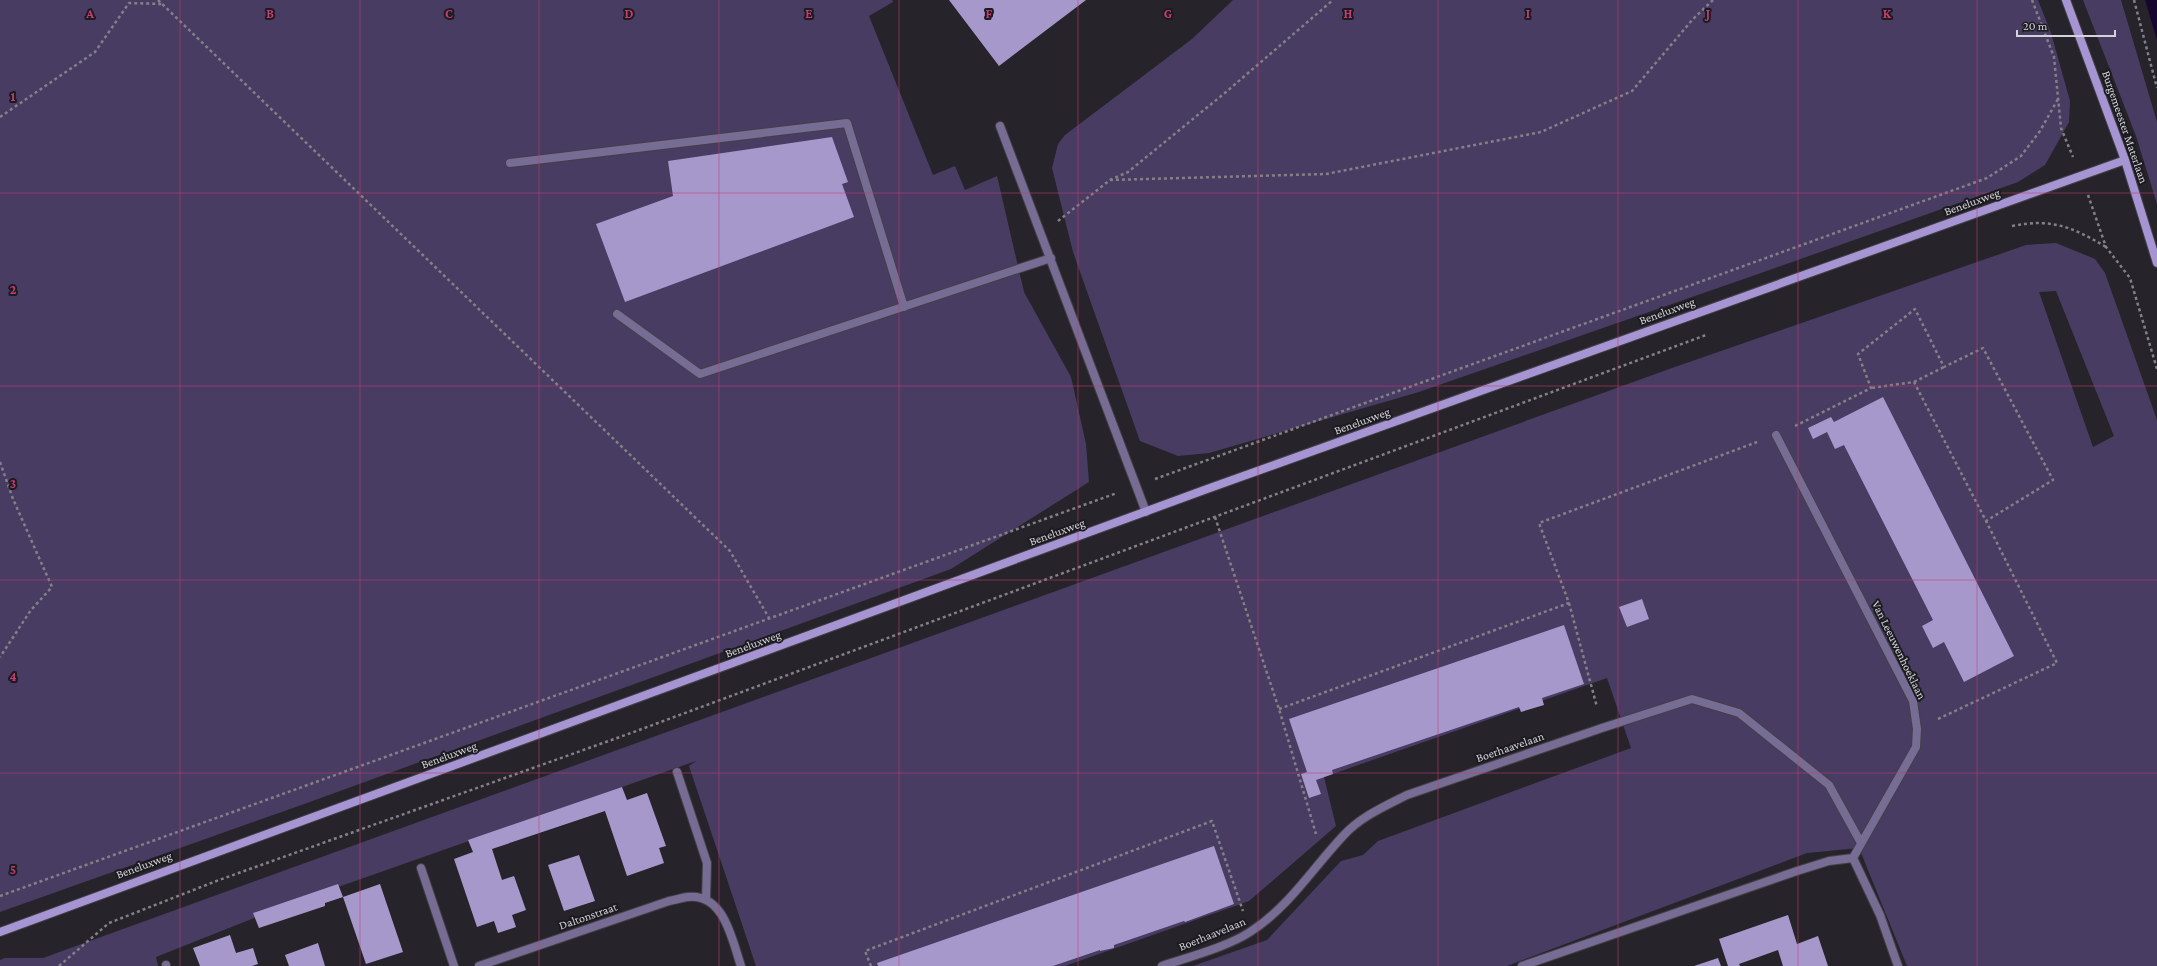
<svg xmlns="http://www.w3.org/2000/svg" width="2157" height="966" font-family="'Crimson Pro',serif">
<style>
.green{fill:#483c63;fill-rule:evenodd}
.water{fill:#17062e}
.building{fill:#a798cc}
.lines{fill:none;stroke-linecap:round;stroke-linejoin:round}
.lane-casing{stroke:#424046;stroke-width:10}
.street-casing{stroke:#424046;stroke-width:10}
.secondary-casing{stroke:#424046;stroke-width:10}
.path{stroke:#828186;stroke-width:2.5;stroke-dasharray:3 3;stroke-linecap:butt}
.lane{stroke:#776c93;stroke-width:8}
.street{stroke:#776c93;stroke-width:8}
.secondary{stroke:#a694d3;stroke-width:8}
.grid{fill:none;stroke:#c63d74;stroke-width:1;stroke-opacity:0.55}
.labels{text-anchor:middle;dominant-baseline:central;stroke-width:4;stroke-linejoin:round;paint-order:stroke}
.street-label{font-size:12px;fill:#d4d3d7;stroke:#1c1b21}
.grid-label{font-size:13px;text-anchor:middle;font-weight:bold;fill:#c63d74;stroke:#1c1b21;stroke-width:4;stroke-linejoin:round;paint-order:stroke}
</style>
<rect width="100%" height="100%" fill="#26242a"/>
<path class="green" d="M 0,0 L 892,0 L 893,2 L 869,16 L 933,175 L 955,166 L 965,190 L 997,176 L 1024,292 L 1071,377 L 1086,444 L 1089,482 L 951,569 L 307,803 L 0,912 Z
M 1233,0 L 2038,0 L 2051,33 L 2070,101 L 2069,122 L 2045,165 L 2018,182 L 1761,273 L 1419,392 L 1209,453 L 1178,456 L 1140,441 L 1073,252 L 1052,168 L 1058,144 L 1065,135 L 1192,39 Z
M 2083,0 L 2121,0 L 2157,122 L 2157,204 L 2136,136 Z
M 2056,243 L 2095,259 L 2105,273 L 2157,420 L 2157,966 L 1907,966 L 1859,848 L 1807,853 L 1507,966 L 1193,966 L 1267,940 L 1341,861 L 1363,855 L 1378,841 L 1631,748 L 1607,678 L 1324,777 L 1336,826 L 1249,901 L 1065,966 L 756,966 L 689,766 L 696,761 L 287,905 L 156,957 L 158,966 L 0,966 L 0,960 L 5,958 L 43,958 L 1672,368 L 2026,245 ZM 2056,291 L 2114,436 L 2093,447 L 2039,292 Z"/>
<path class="water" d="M 2145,0 L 2157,0 L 2157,40 Z"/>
<path class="building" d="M 949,0 L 1086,0 L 999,66 Z
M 832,137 L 848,182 L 842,184 L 854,217 L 625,302 L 596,224 L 673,196 L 668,161 Z
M 1883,397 L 2014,656 L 1964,682 L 1944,642 L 1933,648 L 1922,626 L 1933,620 L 1844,445 L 1835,449 L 1827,432 L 1813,439 L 1808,428 L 1831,417 L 1834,422 Z
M 1642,599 L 1649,619 L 1627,627 L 1619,607 Z
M 1564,625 L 1584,684 L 1542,698 L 1544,705 L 1521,712 L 1519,707 L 1332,770 L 1333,774 L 1316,780 L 1321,794 L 1309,798 L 1301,774 L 1307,772 L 1289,719 Z
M 622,787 L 627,800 L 647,793 L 666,846 L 659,848 L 664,863 L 627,876 L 605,811 L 492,849 L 502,880 L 514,876 L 526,910 L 512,915 L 516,927 L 498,933 L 494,921 L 477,927 L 454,859 L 473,852 L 468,840 Z
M 1214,846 L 1234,904 L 1185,922 L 1184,921 L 1114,945 L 1114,948 L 1100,951 L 1100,950 L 1053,966 L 878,966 L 877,963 Z
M 579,855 L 595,901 L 564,911 L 548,865 Z
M 338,884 L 343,897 L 380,884 L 403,952 L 366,964 L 343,897 L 325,903 L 325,906 L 259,928 L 253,913 Z
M 1788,915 L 1797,944 L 1818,936 L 1828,966 L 1783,966 L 1778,950 L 1739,964 L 1740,966 L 1728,966 L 1719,939 Z
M 230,935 L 236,953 L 253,948 L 258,964 L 252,966 L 200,966 L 193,948 Z
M 318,943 L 325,966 L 289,966 L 285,955 Z
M 1718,958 L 1721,966 L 1694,966 Z"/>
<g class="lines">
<defs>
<path id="lane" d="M 1000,126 L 1146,512
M 510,163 L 847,123 L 904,307
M 617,314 L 700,374 L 1051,258
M 421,868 L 454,966
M 166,965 L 166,966"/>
<path id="street" d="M 1776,435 L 1913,701 L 1917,729 L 1916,747 L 1853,858 L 1880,915 L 1898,966
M 677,772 L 707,863 L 706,900
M 479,966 L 669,901 C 675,900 681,898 687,897 C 724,892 732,940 741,966
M 1162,966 C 1189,957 1227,947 1250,932 C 1289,907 1312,869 1343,836 C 1360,817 1385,806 1407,795 L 1602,728 L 1692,699 L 1739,713 L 1829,785 L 1861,843
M 1522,966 L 1797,871 L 1829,861 L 1853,858"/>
<path id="secondary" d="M 2066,0 L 2125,160 L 2157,263
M 0,932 L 1207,489 L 2125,160"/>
</defs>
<use href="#lane" class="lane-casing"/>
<use href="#street" class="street-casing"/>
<use href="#secondary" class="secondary-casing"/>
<path class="path" d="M 158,0 L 730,551 L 769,618
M 2032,0 L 2054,57 L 2061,128 L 2073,157
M 2134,0 L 2157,88
M 0,117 L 95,52 L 129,3 L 162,4
M 1110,180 L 1326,174 L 1541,132 L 1632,91 L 1693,19 L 1713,0
M 2088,195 L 2106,247 L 2130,278 L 2157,369
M 1058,221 L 1110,180 L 1128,172 L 1226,92 L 1333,0
M 2012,226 C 2051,218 2073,227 2106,247
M 1914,382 L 1944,367
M 1795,426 L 1871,388 L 1858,354 L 1915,309 L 1944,367 L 1983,348 L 2053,480 L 1986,521 L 1914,382 L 1871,388
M 0,462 L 13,499 L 52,587 L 31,610 L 0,657
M 1155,479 L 1987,178 L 2021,156 L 2040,131 L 2058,99
M 1215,517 L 1279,709 L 1316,834
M 1569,603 L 1597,707
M 1279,709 L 1569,603 L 1539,523 L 1757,442
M 1938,719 L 2057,663 L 1986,521
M 0,896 L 1117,493
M 59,966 L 109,923 L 219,880 L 631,733 L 1706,335
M 871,966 L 865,951 L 1212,821 L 1243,911"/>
<use href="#lane" class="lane"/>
<use href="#street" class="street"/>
<use href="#secondary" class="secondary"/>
</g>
<path class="grid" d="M 180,0 L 180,966M 360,0 L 360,966M 539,0 L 539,966M 719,0 L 719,966M 899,0 L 899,966M 1078,0 L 1078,966M 1258,0 L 1258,966M 1438,0 L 1438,966M 1618,0 L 1618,966M 1798,0 L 1798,966M 1977,0 L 1977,966M 0,193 L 2157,193M 0,386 L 2157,386M 0,580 L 2157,580M 0,773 L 2157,773"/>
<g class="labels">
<g class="street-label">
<text transform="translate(2125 127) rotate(71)">Burgemeester Materlaan</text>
<text transform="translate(1972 202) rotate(-20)">Beneluxweg</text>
<text transform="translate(1667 311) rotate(-20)">Beneluxweg</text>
<text transform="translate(1362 421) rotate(-20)">Beneluxweg</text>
<text transform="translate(1057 532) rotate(-20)">Beneluxweg</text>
<text transform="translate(753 644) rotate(-20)">Beneluxweg</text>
<text transform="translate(1899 650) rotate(64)">Van Leeuwenhoeklaan</text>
<text transform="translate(1510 747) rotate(-19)">Boerhaavelaan</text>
<text transform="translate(449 755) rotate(-20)">Beneluxweg</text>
<text transform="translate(144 865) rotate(-20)">Beneluxweg</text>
<text transform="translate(588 916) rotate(-19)">Daltonstraat</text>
<text transform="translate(1212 934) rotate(-22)">Boerhaavelaan</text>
</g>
</g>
<g class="grid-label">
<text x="90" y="18">A</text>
<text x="270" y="18">B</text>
<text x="449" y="18">C</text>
<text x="629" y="18">D</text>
<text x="809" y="18">E</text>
<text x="989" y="18">F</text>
<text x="1168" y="18">G</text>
<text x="1348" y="18">H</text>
<text x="1528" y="18">I</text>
<text x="1708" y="18">J</text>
<text x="1887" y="18">K</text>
<text x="13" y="101">1</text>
<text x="13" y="294">2</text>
<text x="13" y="488">3</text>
<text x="13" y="681">4</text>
<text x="13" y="874">5</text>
</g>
<path d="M2017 30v6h98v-6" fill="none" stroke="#d4d3d7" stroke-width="2"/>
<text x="2023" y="30" font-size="12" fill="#d4d3d7" stroke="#1c1b21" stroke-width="3" paint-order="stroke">20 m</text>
</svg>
